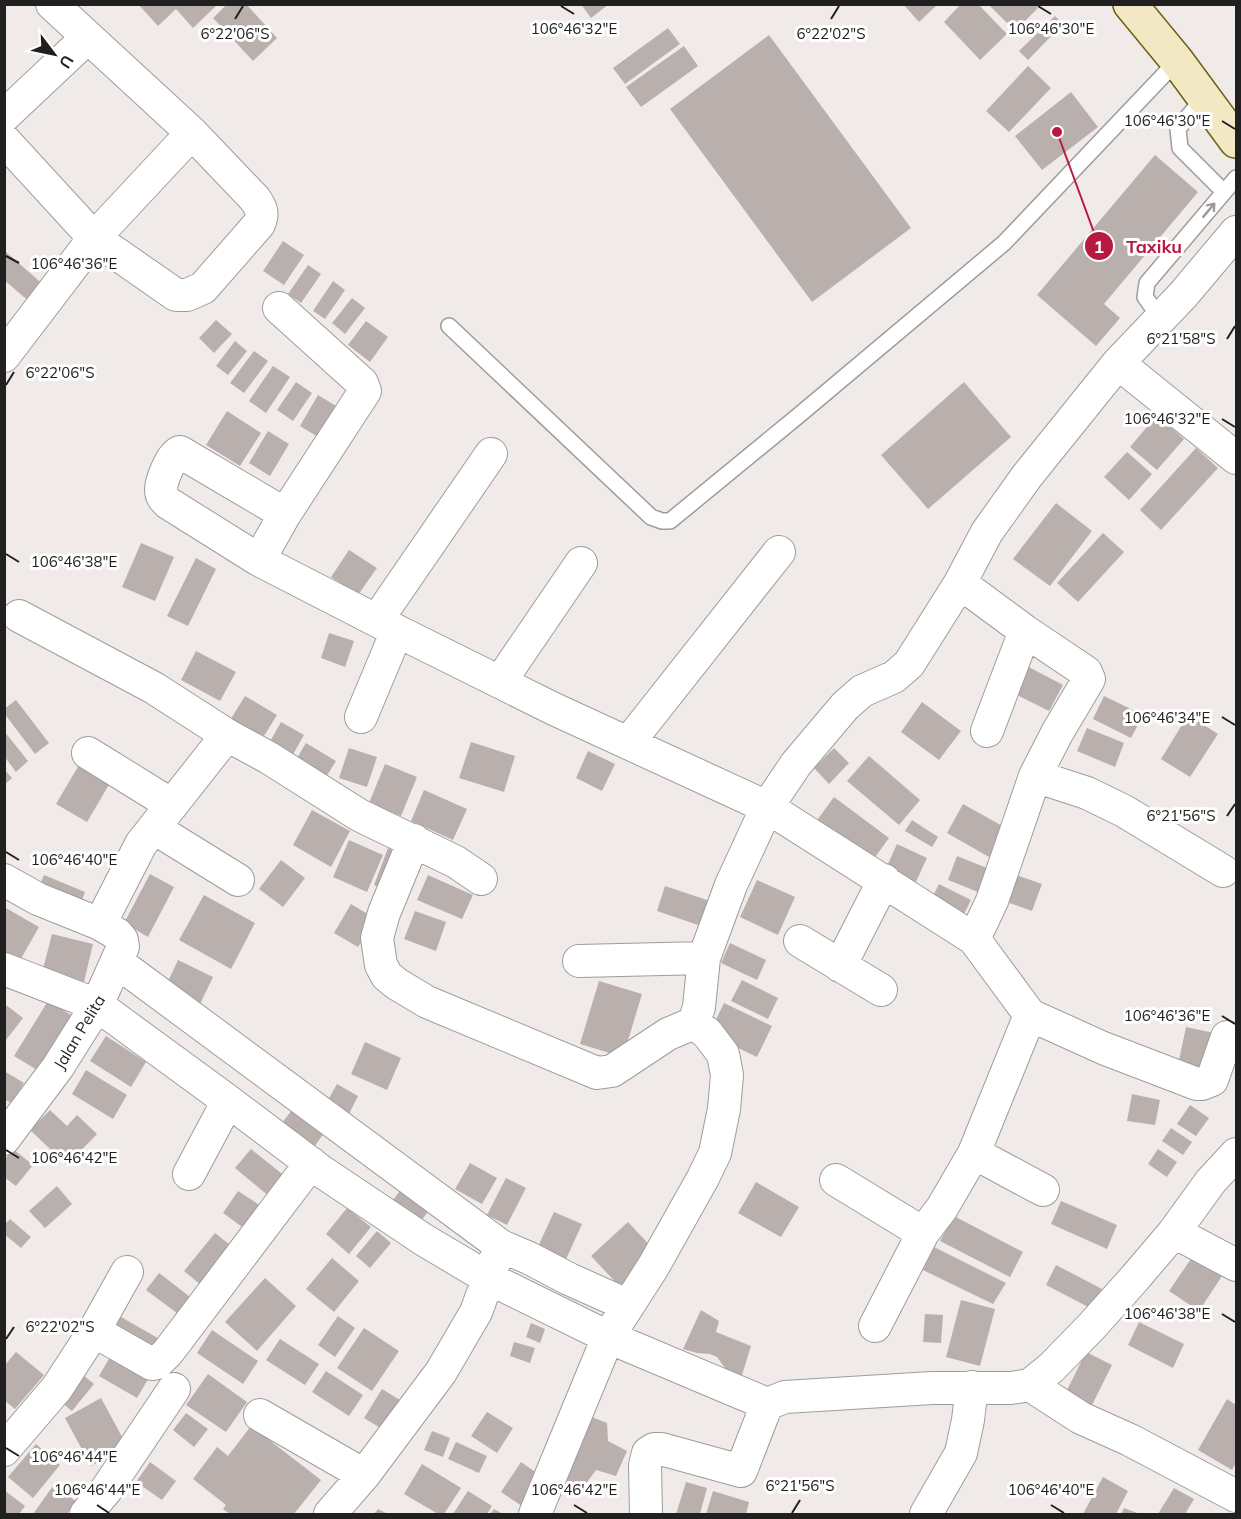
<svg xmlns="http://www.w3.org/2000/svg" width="1241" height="1519" font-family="Mulish,sans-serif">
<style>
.building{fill:#b9b0ae}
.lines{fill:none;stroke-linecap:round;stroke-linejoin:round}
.lane-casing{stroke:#9d9d9d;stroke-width:18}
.street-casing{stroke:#9d9d9d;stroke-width:34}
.secondary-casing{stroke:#6c6013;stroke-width:36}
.lane{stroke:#fff;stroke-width:15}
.street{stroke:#fff;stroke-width:32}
.secondary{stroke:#f2e9c4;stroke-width:33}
.oneway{stroke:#9b9b9b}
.ticks{fill:none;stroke:#202020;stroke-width:2}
.labels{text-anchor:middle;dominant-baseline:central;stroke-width:6;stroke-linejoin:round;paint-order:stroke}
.street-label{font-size:16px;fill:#202020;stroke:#fff}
.ticks-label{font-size:15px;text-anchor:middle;fill:#202020;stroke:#fff;stroke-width:6;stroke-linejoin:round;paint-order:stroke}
.leader{fill:none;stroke:#b81940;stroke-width:2}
.callout-dot{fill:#b81940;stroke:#fff;stroke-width:2}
.mark-label{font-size:18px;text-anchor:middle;font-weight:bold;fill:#fff}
.callout-label{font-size:18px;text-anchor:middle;font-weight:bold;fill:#b81940;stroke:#fff;stroke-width:6;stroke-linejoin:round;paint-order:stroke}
</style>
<rect width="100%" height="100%" fill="#f0ebe8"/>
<path class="building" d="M 138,4 L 218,4 L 193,28 L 176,9 L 158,26 Z
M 227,4 L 246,4 L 277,38 L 253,61 L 213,18 Z
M 581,4 L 609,4 L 591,18 Z
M 903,4 L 938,4 L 919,22 Z
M 961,4 L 978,4 L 1007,34 L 980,60 L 944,22 Z
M 988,4 L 1034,4 L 1038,8 L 1015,31 Z
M 1055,16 L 1063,24 L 1028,60 L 1019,51 Z
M 668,28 L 680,44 L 625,84 L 613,68 Z
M 769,35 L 911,228 L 812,302 L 670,109 Z
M 684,46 L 698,66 L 641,107 L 626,87 Z
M 1028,66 L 1051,88 L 1009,132 L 986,111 Z
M 1071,92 L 1098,127 L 1042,170 L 1015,136 Z
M 1155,155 L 1198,192 L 1104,304 L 1120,318 L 1096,346 L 1037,295 Z
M 283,241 L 304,255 L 284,285 L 263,271 Z
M 6,252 L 45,286 L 31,303 L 4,280 Z
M 308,265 L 321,274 L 301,303 L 288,294 Z
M 333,281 L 345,290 L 325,319 L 313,311 Z
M 352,298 L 365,308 L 345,334 L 332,323 Z
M 216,320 L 232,334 L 214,353 L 199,338 Z
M 366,321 L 388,337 L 370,362 L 348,345 Z
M 235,341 L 247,351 L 228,375 L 216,366 Z
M 254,351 L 268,361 L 244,393 L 230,383 Z
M 273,366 L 290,377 L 266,413 L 249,401 Z
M 296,382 L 312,393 L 293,421 L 277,410 Z
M 964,382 L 1011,437 L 928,509 L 881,455 Z
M 318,395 L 336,406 L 318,437 L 300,426 Z
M 227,411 L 261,433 L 240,466 L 206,445 Z
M 1157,415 L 1184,439 L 1157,470 L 1130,447 Z
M 268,431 L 289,444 L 270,476 L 249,463 Z
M 1196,448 L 1218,468 L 1161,530 L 1140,510 Z
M 1127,452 L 1152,474 L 1129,500 L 1104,477 Z
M 1056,503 L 1092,531 L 1050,586 L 1013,559 Z
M 1103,533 L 1124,552 L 1078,602 L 1057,583 Z
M 141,543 L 174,557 L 155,601 L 122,587 Z
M 349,550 L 377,568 L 358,595 L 331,577 Z
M 196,558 L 216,569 L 188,626 L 167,616 Z
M 329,633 L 354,641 L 345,667 L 321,658 Z
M 196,651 L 236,672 L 220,701 L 181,680 Z
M 1023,664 L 1063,685 L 1049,711 L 1009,691 Z
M 245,696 L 277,715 L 256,749 L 224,730 Z
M 1104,696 L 1143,715 L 1131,738 L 1093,719 Z
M 16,700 L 49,743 L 35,754 L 4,713 L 4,709 Z
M 922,702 L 961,731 L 939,760 L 901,732 Z
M 1188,715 L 1218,734 L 1190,777 L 1161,759 Z
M 281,722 L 304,735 L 287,765 L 264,752 Z
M 1087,728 L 1124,743 L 1115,767 L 1077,751 Z
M 4,731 L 28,761 L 16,772 L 4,756 Z
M 471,742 L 515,756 L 504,792 L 459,778 Z
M 306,743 L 336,761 L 321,785 L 291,768 Z
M 349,748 L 377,757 L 367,787 L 339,778 Z
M 834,748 L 849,763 L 829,784 L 814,768 Z
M 588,751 L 615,764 L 602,791 L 576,778 Z
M 869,756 L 920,800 L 899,825 L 847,781 Z
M 385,764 L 417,777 L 401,816 L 369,803 Z
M 79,765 L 110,783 L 87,822 L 56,804 Z
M 4,769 L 12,778 L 4,785 Z
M 424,790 L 467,809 L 453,840 L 411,821 Z
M 834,797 L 889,838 L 870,864 L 815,823 Z
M 963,804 L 1006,828 L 989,857 L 947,833 Z
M 312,810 L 350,831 L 331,867 L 293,845 Z
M 912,820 L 938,837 L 932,847 L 905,831 Z
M 349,840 L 383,855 L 367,892 L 333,877 Z
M 897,844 L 927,858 L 913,888 L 883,875 Z
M 388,848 L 404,855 L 390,891 L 374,885 Z
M 957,856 L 997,872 L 988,896 L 948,880 Z
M 281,860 L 305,878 L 283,907 L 259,889 Z
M 150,874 L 174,887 L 148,937 L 124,923 Z
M 1013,874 L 1042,884 L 1032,911 L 1004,901 Z
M 44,875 L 85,892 L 77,913 L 36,895 Z
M 428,875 L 473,895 L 462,919 L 417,900 Z
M 757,880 L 795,897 L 778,935 L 740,917 Z
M 939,884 L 971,900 L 959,924 L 927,908 Z
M 665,886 L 713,902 L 704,927 L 657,911 Z
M 204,895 L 255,923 L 231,969 L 179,940 Z
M 351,904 L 376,919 L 358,947 L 334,933 Z
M 4,907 L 39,927 L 18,964 L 4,956 Z
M 415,911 L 446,922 L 436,951 L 404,939 Z
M 52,934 L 93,944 L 83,986 L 41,977 Z
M 730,943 L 766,960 L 757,980 L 721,963 Z
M 178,960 L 213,977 L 200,1004 L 165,988 Z
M 742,980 L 778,998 L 768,1019 L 731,1001 Z
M 599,981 L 642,994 L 623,1057 L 580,1044 Z
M 48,1001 L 81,1021 L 47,1076 L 14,1056 Z
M 724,1003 L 772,1026 L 757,1057 L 709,1034 Z
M 6,1005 L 23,1018 L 6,1040 L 4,1039 Z
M 1186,1027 L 1214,1033 L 1206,1071 L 1178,1065 Z
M 106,1036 L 146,1062 L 131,1087 L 90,1061 Z
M 365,1042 L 401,1058 L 387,1090 L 351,1074 Z
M 86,1070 L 127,1095 L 113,1119 L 72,1094 Z
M 4,1071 L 24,1083 L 11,1103 L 4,1099 Z
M 337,1084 L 358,1096 L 346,1120 L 324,1107 Z
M 1132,1094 L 1160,1100 L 1155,1125 L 1127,1121 Z
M 1190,1105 L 1209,1118 L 1196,1136 L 1177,1124 Z
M 295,1106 L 327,1129 L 314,1147 L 282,1123 Z
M 50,1110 L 67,1126 L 77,1115 L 97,1134 L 67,1165 L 30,1130 Z
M 1171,1128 L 1192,1142 L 1183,1155 L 1162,1141 Z
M 13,1149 L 33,1165 L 16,1186 L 4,1177 L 4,1160 Z
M 251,1149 L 286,1177 L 270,1197 L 235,1168 Z
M 1158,1149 L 1177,1162 L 1167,1177 L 1148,1164 Z
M 470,1163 L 497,1178 L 482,1204 L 455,1189 Z
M 506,1178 L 526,1188 L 507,1225 L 487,1215 Z
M 756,1182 L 799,1207 L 781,1237 L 738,1213 Z
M 57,1186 L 72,1204 L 45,1228 L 29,1211 Z
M 402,1188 L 430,1209 L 418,1225 L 390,1204 Z
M 238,1191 L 261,1206 L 245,1229 L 223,1213 Z
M 1061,1201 L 1117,1225 L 1107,1249 L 1051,1224 Z
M 347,1208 L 371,1227 L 349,1254 L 326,1234 Z
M 554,1212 L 582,1224 L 563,1266 L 535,1253 Z
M 954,1216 L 1023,1252 L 1010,1277 L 940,1241 Z
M 10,1219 L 31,1237 L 21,1248 L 4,1234 L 4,1225 Z
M 628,1222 L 658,1254 L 621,1288 L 591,1256 Z
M 377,1231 L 391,1243 L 370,1268 L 356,1256 Z
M 215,1233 L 239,1252 L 207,1290 L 184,1271 Z
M 934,1247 L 1006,1283 L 993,1304 L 923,1270 Z
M 1195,1253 L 1224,1273 L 1199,1311 L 1169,1291 Z
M 332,1258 L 359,1281 L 334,1312 L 306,1289 Z
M 1056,1265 L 1102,1289 L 1092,1309 L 1046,1285 Z
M 159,1273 L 198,1303 L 185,1319 L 146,1290 Z
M 265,1278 L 296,1306 L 257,1351 L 225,1322 Z
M 961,1300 L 995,1309 L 980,1366 L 946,1357 Z
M 701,1310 L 719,1321 L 716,1332 L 751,1346 L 738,1388 L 720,1381 L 725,1368 L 717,1357 L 710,1354 L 697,1353 L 683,1349 Z
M 925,1314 L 943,1315 L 941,1343 L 923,1342 Z
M 338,1316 L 355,1328 L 335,1357 L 318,1345 Z
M 121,1317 L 163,1341 L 151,1362 L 109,1337 Z
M 1139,1322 L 1184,1344 L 1173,1368 L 1128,1345 Z
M 531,1323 L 545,1329 L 540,1343 L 526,1337 Z
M 364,1328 L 399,1351 L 372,1391 L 337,1368 Z
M 212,1330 L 258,1361 L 243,1384 L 197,1353 Z
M 280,1339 L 319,1364 L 305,1385 L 266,1360 Z
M 514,1342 L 535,1348 L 530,1363 L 510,1356 Z
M 16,1352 L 44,1375 L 15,1409 L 4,1400 L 4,1366 Z
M 113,1352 L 151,1374 L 137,1398 L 99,1376 Z
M 1086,1352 L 1112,1365 L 1092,1405 L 1066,1392 Z
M 77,1370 L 94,1384 L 72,1411 L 55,1397 Z
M 326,1371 L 363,1395 L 349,1416 L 312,1392 Z
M 208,1374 L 247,1402 L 226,1432 L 186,1405 Z
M 382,1389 L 408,1405 L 390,1434 L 364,1418 Z
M 101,1398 L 127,1446 L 91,1466 L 65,1418 Z
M 1227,1399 L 1236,1405 L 1236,1463 L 1232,1470 L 1198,1450 Z
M 487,1412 L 513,1428 L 497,1453 L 471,1436 Z
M 186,1413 L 208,1429 L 194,1447 L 173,1430 Z
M 584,1414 L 607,1423 L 608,1441 L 627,1451 L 616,1476 L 596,1470 L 585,1485 L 562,1480 Z
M 251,1426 L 321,1480 L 294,1514 L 230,1514 L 223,1509 L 226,1505 L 193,1479 L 217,1447 L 228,1456 Z
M 432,1431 L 450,1438 L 443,1457 L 424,1450 Z
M 456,1442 L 487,1456 L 479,1473 L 448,1459 Z
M 36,1444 L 60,1465 L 33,1498 L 8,1477 Z
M 150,1462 L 176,1481 L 162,1500 L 136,1482 Z
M 521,1462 L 541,1476 L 522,1506 L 501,1492 Z
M 422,1464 L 461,1488 L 444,1514 L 438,1514 L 404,1494 Z
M 1103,1477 L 1128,1491 L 1116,1514 L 1083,1514 Z
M 686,1482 L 707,1488 L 700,1514 L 676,1514 Z
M 53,1486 L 76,1501 L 67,1514 L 33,1514 Z
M 1174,1488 L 1194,1499 L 1185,1514 L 1158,1514 Z
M 4,1490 L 25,1506 L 19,1514 L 4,1514 Z
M 468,1491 L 492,1506 L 487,1514 L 453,1514 Z
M 713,1491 L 749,1502 L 746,1514 L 706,1514 Z
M 1124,1508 L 1140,1514 L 1121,1514 Z
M 378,1509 L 388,1514 L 374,1514 Z
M 494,1509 L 503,1514 L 490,1514 Z"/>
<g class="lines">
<defs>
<path id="lane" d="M 1204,97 L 1178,129 L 1180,148 L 1224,192
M 1161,319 L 1145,297 L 1147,283 L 1236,178
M 449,326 L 651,517 L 662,521 L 670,521 L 798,416 L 1004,243 L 1177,61"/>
<path id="street" d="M 4,116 L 88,37
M 4,140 L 94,238 L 176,295 L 187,295 L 203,288 L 259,224 C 264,213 261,208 255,199 L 192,133 L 52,4
M 4,356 L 94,238 L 192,133
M 1118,363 L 1236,458
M 285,514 L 180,452 C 171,455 161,481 161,490 C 161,496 164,499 168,503 L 259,560 L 397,631 L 554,709 L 767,807 L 974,939
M 259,560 L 285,514 L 365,391 L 362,383 L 279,308
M 19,616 L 154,688 L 227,735
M 377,620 L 491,454
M 500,682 L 581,563
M 361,717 L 397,631
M 987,731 L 1025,631
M 629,742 L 779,552
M 88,753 L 172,805
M 1035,776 L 1087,793 L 1124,811 L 1223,871
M 154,828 L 238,880
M 414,840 L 384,913 L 377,938 L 381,965 L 387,976 L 397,984 L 427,1002 L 597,1073 L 612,1071 L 668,1034 L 694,1023
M 4,880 L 38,899 L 100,924 L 117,934 L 122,940 L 123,947 L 97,1005 L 58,1067 L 4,1139
M 100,924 L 141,844 L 227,735 L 269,758 L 359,815 L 456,862 L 481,879
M 800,941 L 881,990
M 579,961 L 704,958
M 117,962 L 501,1246 L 529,1258 L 569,1279 L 627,1305
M 840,966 L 884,880
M 4,969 L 97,1005 L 228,1101 L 189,1174
M 1030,1015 L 1103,1048 L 1197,1084 L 1202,1084 L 1212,1080 L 1227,1037
M 228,1101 L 321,1171 L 424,1240 L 488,1278 L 608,1337 L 767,1404 L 785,1397 L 932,1388 L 1011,1388 L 1030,1385 L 1051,1368 L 1091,1327 L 1134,1279 L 1174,1232 L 1211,1181 L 1236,1154
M 974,1153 L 1043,1190
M 836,1180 L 923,1233
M 1174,1232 L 1236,1265
M 875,1326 L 923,1233 L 942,1208 L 974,1153 L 1030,1015 L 974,939 L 992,901 L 1035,776 L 1057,733 L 1089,679 L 1086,672 L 1025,631 L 960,583
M 94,1331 L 152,1364 L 157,1363 L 168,1352 L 311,1163
M 1030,1385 L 1081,1418 L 1130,1440 L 1236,1496
M 260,1415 L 364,1475
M 4,1450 L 57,1388 L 94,1331 L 127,1272
M 86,1514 L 106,1490 L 174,1389
M 330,1514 L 364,1475 L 441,1372 L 476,1312 L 495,1260
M 535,1514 L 608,1337 L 653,1267 L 703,1178 L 715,1153 L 724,1109 L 727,1075 L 723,1054 L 707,1033 L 694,1023 L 699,1007 L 704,958 L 731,885 L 767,807 L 796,764 L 845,706 L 862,691 L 894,677 L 909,664 L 960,583 L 987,532 L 1027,476 L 1118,363 L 1183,295 L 1236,232
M 646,1514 L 645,1465 L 648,1453 L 654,1449 L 661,1449 L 741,1471 L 767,1404
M 926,1514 L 961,1453 L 968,1420 L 972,1387"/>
<path id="secondary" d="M 1130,4 L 1177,61 L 1236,141"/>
</defs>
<use href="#lane" class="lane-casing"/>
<use href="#street" class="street-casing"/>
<use href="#secondary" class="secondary-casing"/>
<use href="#lane" class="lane"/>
<use href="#street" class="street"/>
<use href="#secondary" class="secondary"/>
</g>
<defs><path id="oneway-shaft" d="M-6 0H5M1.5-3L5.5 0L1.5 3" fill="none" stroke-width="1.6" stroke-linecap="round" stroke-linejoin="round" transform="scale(1.5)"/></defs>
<use class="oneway" href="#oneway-shaft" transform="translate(1209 210) rotate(-50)"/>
<path class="ticks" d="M 561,6 L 574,14M 1038,6 L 1051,14M 235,19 L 243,6M 831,19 L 839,6M 1222,121 L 1235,129M 6,256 L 19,263M 1227,339 L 1235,326M 6,385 L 14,372M 1222,419 L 1235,427M 6,554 L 19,562M 1222,717 L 1235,725M 1227,816 L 1235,804M 6,852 L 19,860M 1222,1016 L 1235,1024M 6,1150 L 19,1158M 1222,1314 L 1235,1322M 6,1339 L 14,1327M 6,1448 L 19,1456M 97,1505 L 109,1513M 574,1505 L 587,1513M 1051,1505 L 1064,1513M 792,1513 L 800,1500"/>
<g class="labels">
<g class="street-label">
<text transform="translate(79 1032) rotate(-59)">Jalan Pelita</text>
</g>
</g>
<g class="ticks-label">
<text x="574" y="34">106°46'32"E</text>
<text x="1051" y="34">106°46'30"E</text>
<text x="235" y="39">6°22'06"S</text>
<text x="831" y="39">6°22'02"S</text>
<text x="1167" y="126">106°46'30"E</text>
<text x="74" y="269">106°46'36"E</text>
<text x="1181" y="344">6°21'58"S</text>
<text x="60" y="378">6°22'06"S</text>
<text x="1167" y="424">106°46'32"E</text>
<text x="74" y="567">106°46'38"E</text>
<text x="1167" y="723">106°46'34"E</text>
<text x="1181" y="821">6°21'56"S</text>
<text x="74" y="865">106°46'40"E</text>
<text x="1167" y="1021">106°46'36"E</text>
<text x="74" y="1163">106°46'42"E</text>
<text x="1167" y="1319">106°46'38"E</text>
<text x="60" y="1332">6°22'02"S</text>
<text x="74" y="1462">106°46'44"E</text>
<text x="800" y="1491">6°21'56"S</text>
<text x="97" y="1495">106°46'44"E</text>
<text x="574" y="1495">106°46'42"E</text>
<text x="1051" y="1495">106°46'40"E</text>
</g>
<path class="leader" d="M1057 132L1099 246"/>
<g class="callout-dot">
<circle cx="1057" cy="132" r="6"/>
<circle cx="1099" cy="246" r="15"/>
</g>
<g class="mark-label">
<text x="1099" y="253">1</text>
</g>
<g class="callout-label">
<text x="1154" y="253">Taxiku</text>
</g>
<rect width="1241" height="1519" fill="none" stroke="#202020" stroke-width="12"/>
<g transform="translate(54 54) rotate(122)" stroke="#ffffff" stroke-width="4.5" paint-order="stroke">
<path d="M0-4.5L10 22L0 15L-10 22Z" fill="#202020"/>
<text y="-9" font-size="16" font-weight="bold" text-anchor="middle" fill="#202020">U</text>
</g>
</svg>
